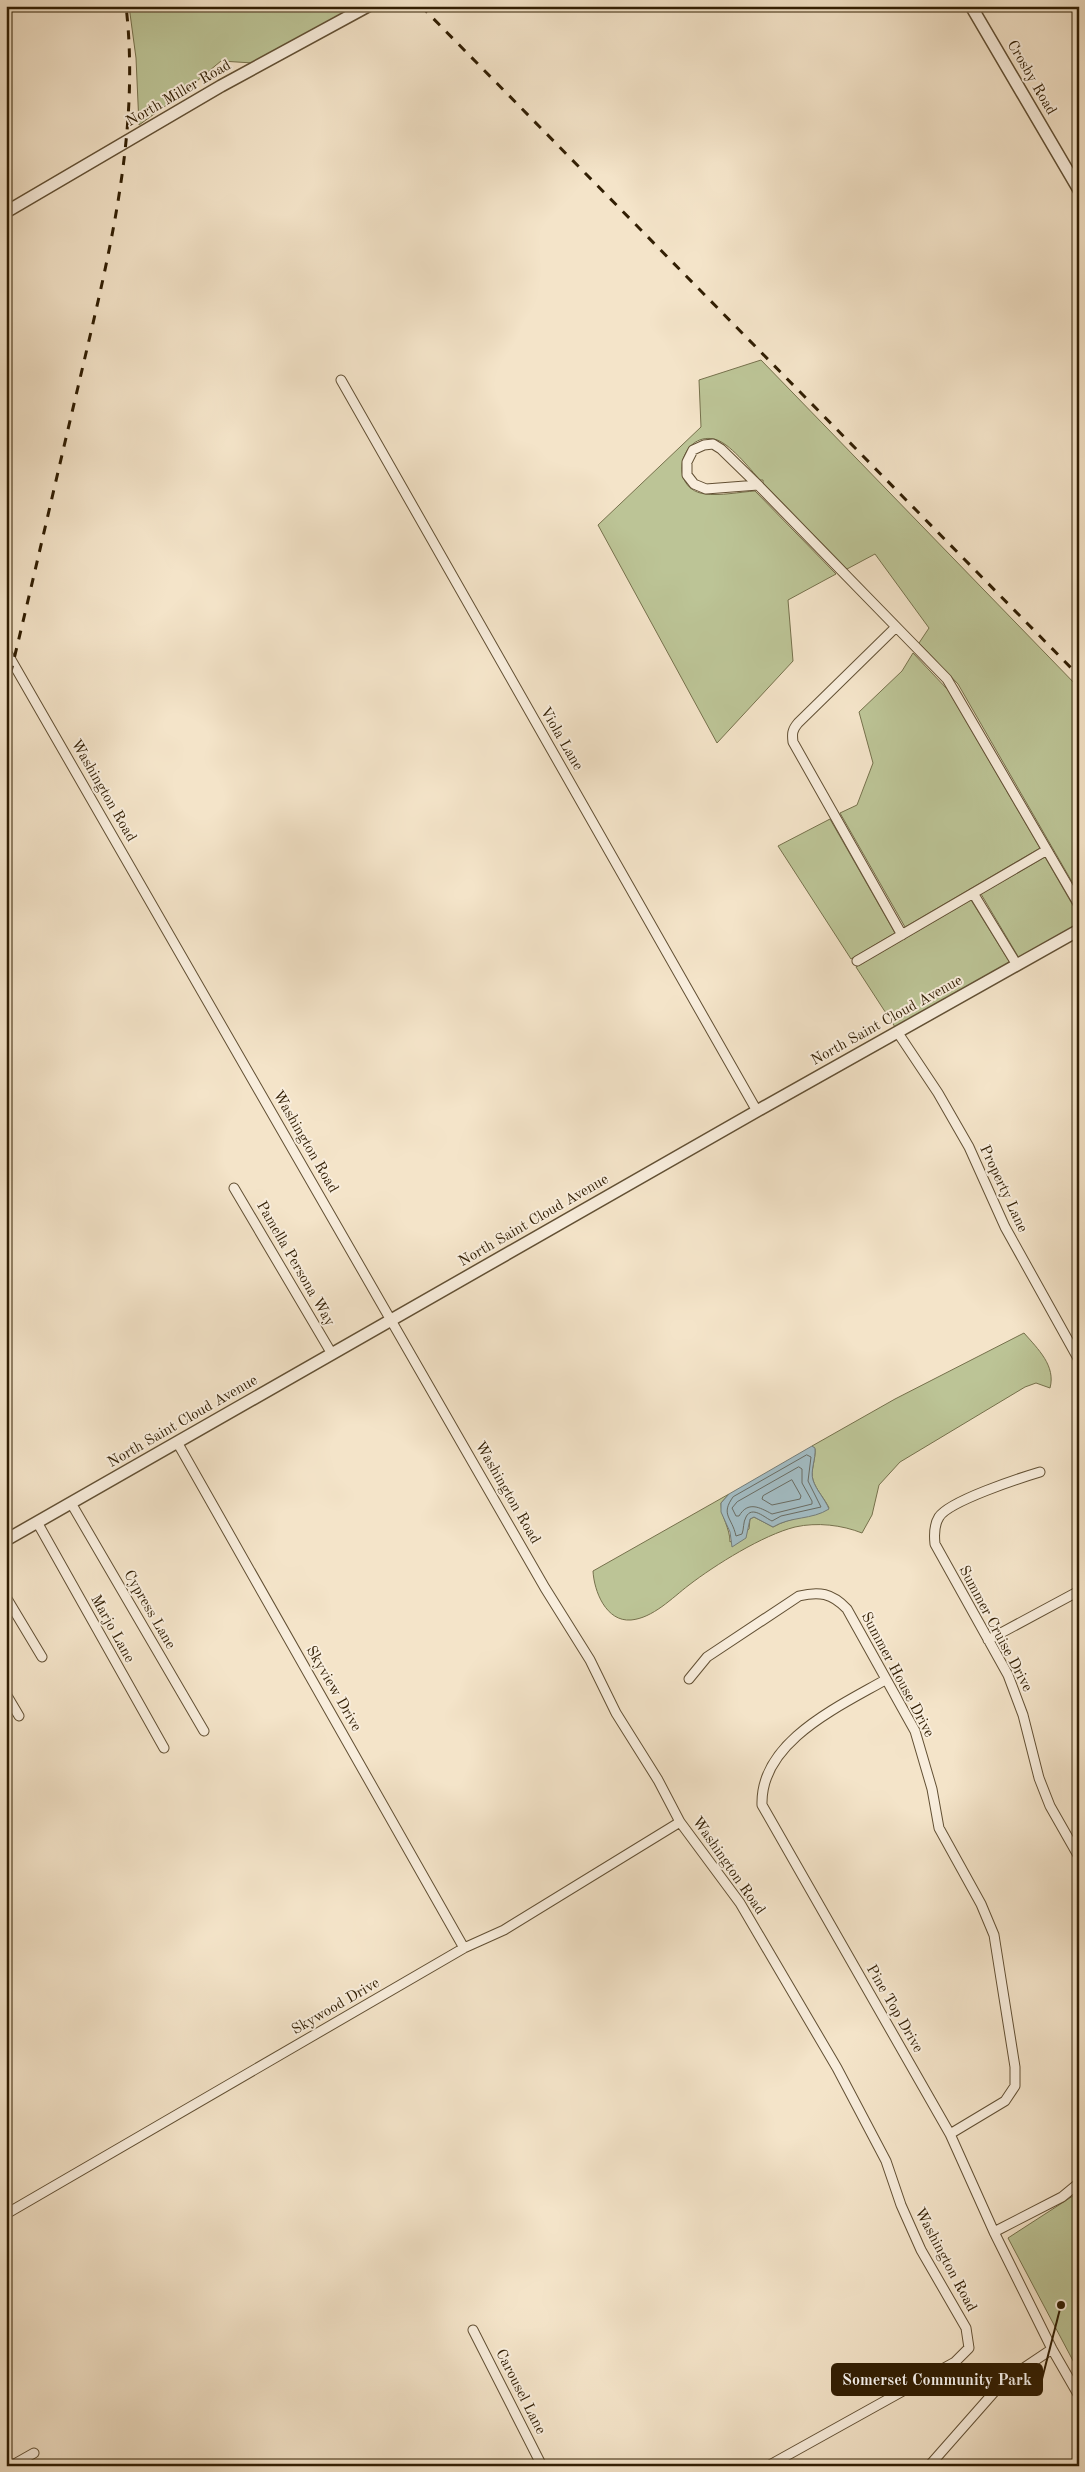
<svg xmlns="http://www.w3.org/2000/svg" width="1085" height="2472" font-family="'Old Standard TT',serif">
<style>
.green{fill:#bcc496;stroke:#76714c}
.water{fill:#a2bbc2;stroke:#757c76}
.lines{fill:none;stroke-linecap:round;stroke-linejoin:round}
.shore{stroke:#6a6c62;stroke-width:1}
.minor-casing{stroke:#625034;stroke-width:11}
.tertiary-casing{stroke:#625034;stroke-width:14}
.minor{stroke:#f8eddc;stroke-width:9}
.tertiary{stroke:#f8eddc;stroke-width:11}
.rail{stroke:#311e03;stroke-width:3;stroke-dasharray:9 9;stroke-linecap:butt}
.labels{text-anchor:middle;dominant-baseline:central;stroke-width:4;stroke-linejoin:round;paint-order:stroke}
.street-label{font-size:15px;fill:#311e03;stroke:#f8eddc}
.leader{fill:none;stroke:#311e03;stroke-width:2}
.callout-dot{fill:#311e03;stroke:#f8eddc;stroke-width:2}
.callout{fill:#311e03;stroke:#311e03;stroke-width:2}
.callout-label{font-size:16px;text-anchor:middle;font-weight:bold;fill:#fff}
</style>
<rect width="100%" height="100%" fill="#f4e4c9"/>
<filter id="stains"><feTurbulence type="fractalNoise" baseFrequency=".004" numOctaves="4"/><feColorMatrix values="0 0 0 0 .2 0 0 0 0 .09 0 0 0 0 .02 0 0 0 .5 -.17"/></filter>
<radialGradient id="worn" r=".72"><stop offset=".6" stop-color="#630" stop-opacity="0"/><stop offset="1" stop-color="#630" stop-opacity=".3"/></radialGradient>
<path class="green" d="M 129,6 L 358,6 L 253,63 L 221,61 L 179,96 L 139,125 L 136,58 Z
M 761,360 L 1079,688 L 1079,894 L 958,684 L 919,643 L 929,628 L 875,554 L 847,569 L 763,483 L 763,480 L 760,480 C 750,469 729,442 714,439 C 680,432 667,489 705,494 C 720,496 740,492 755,491 L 836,574 L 788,600 L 793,661 L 717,743 L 598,525 L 701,427 L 699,380 Z
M 913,653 L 948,690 L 1040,848 L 905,927 L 840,813 L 857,805 L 873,763 L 859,712 L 902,671 Z
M 830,819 L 895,933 L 851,959 L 778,846 Z
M 1045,857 L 1079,916 L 1079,924 L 1019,958 L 981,894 Z
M 971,900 L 1010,963 L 895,1027 L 856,967 Z
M 1024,1333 C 1038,1349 1056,1366 1050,1388 L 1036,1383 L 1025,1387 L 900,1462 L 879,1485 L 872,1515 L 862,1533 C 842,1525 817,1522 795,1527 C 763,1535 715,1565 689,1585 C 672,1598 653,1618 631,1620 C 606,1622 594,1591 593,1571 L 729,1494 L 721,1503 C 721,1517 730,1528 730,1542 L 749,1529 L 750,1519 L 754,1517 L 773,1527 C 790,1517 811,1517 829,1508 C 825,1499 816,1490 813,1480 C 810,1471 816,1459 815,1449 L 812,1446 L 895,1399 Z
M 1079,2192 L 1079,2372 L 1008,2238 Z"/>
<path class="water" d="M 812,1446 L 815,1448 C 816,1459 810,1471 813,1480 C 816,1490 825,1499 829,1509 C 812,1520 791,1516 773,1527 L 754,1517 L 750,1519 L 746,1538 L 732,1547 L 730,1532 L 721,1512 L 721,1503 L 729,1494 Z"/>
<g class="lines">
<path class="shore" d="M 807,1455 L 811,1457 L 808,1481 L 821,1507 L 781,1516 L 772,1521 C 765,1518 752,1505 746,1517 C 743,1522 744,1529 742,1534 L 736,1536 C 732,1517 720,1515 733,1497 Z
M 799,1467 L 802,1469 L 802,1483 L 812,1501 L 812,1504 L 772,1514 C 759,1507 748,1501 739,1516 L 736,1516 L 732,1508 L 737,1502 Z
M 792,1480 L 801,1496 L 800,1499 L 772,1505 L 762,1499 L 763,1496 Z"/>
<defs>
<path id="minor" d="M 341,380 L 757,1111
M 758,485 L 706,489 L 694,484 L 687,475 L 687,462 L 693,450 L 704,445 L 713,444 L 721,449 L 758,485 L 947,679 L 1079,905
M 896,627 L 798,723 C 792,730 792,734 793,742 L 902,935
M 6,651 L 545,1588 L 590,1660 L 616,1713 L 658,1780 L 680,1822 L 740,1903 L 837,2068 L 886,2161 L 901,2205 L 921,2250 L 966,2328 L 969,2348 L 955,2362 L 768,2466
M 973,893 L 1017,965
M 857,961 L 1047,850
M 898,1033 L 938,1093 L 969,1147 L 1005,1227 L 1079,1360
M 234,1188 L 332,1354
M 177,1442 L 464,1948
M 1040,1472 C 1020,1478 949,1501 939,1517 C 934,1525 934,1535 935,1544 L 1008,1675 L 1023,1715 L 1039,1778 L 1050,1806 L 1079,1857
M 71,1503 L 204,1731
M 37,1522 L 164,1748
M 6,1597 L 42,1657
M 988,1640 L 1079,1591
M 689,1679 L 707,1657 L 799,1596 C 819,1591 832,1593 847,1609 L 915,1731 L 932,1789 L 939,1828 L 981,1904 L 994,1935 L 1015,2067 L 1015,2086 L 1005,2101 L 950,2134
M 885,1680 C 838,1707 760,1742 762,1805 L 950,2134 L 994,2232 L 1052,2349 L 1079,2396
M 6,1694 L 19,1716
M 6,2214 L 464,1948 L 504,1930 L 680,1822
M 994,2232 L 1062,2197 L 1079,2183
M 473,2330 L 542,2466
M 11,2466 L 34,2453
M 929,2466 L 1003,2382 L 1052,2349"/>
<path id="tertiary" d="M 971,6 L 1079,190
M 6,212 L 221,86 L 368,6
M 6,1540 L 757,1111 L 1079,930"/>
</defs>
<use href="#minor" class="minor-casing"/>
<use href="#tertiary" class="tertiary-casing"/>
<use href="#minor" class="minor"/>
<use href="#tertiary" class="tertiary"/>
<path class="rail" d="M 421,6 L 1079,676
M 6,692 C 31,590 54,488 78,387 C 107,263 141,135 126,6"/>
</g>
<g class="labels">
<g class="street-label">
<text transform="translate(1031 78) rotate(60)">Crosby Road</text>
<text transform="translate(179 94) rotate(-30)">North Miller Road</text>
<text transform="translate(561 739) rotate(60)">Viola Lane</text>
<text transform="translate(103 791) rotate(60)">Washington Road</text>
<text transform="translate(887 1021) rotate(-29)">North Saint Cloud Avenue</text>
<text transform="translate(305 1142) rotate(60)">Washington Road</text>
<text transform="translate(1003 1189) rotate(65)">Property Lane</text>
<text transform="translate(534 1221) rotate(-30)">North Saint Cloud Avenue</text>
<text transform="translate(295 1264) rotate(60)">Pamella Persona Way</text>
<text transform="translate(183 1422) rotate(-30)">North Saint Cloud Avenue</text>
<text transform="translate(507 1493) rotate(60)">Washington Road</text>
<text transform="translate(149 1610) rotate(60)">Cypress Lane</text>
<text transform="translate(112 1629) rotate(61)">Marjo Lane</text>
<text transform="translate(995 1629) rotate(62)">Summer Cruise Drive</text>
<text transform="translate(897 1675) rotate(62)">Summer House Drive</text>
<text transform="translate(333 1689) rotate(60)">Skyview Drive</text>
<text transform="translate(728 1866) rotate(55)">Washington Road</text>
<text transform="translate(336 2007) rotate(-30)">Skywood Drive</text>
<text transform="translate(894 2009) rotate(60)">Pine Top Drive</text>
<text transform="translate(945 2260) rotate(62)">Washington Road</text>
<text transform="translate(520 2392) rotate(63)">Carousel Lane</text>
</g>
</g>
<path class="leader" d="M1061 2305L1042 2379"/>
<circle class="callout-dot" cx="1061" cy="2305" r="5"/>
<rect class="callout" x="832" y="2364" width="210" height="31" rx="5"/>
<g class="callout-label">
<text x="937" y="2385">Somerset Community Park</text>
</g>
<rect width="1085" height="2472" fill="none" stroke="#f4e4c9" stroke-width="25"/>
<rect x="8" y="8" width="1070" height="2457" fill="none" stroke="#311e03" stroke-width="2.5"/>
<rect x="12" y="12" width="1060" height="2447" fill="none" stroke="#311e03"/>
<rect width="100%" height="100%" filter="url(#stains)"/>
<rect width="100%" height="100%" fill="url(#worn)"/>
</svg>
